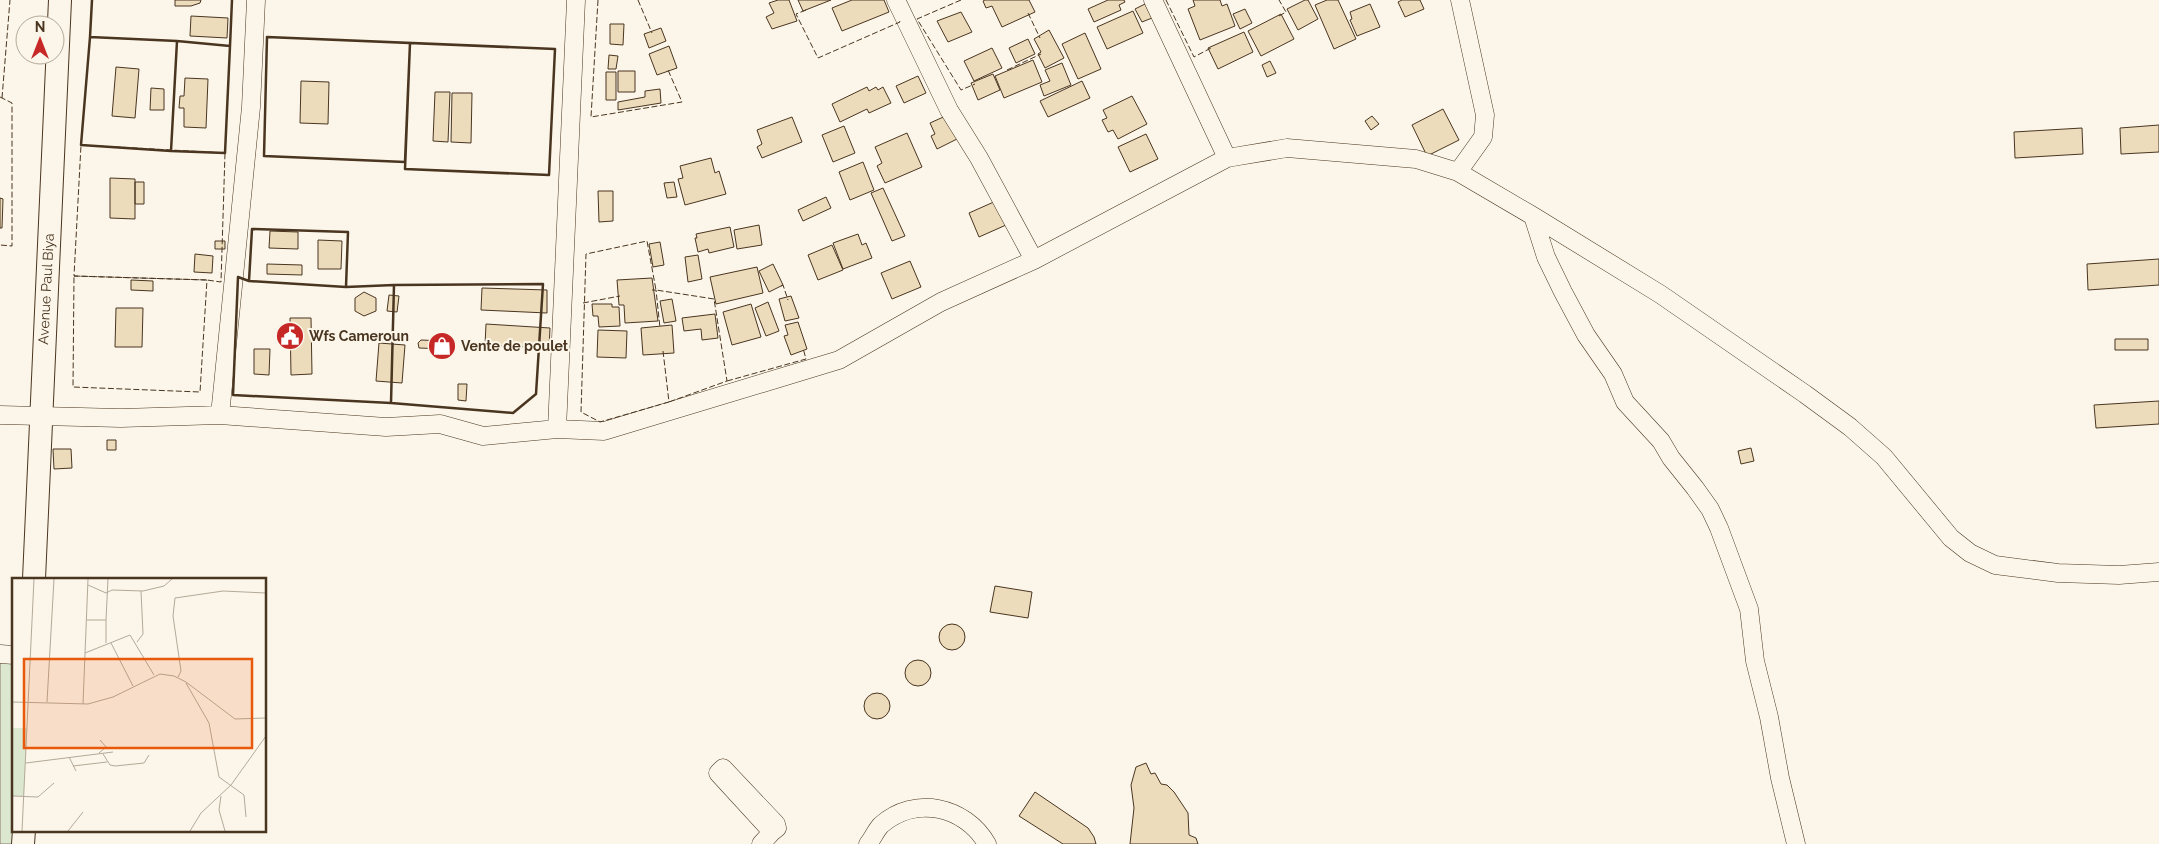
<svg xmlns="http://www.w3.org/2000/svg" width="2159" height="844" font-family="Raleway,sans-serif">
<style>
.green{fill:#dce7d0;stroke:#887966}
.building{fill:#ecdcbc;stroke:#4a3520}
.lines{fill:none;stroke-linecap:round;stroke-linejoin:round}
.minor-casing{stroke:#4a3520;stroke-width:19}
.major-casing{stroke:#4a3520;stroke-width:24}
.minor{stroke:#fbf6e9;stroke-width:18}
.major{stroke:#fbf6e9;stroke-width:22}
.fence{stroke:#4a3520;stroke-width:1;stroke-dasharray:6 2.5;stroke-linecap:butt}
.wall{stroke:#4a3520;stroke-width:2.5}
.labels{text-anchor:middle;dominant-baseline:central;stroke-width:4;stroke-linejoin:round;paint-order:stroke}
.street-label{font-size:14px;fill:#4a3520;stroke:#fbf6e9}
.poi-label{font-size:14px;font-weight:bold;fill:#4a3520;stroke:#fbf6e9;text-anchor:start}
.inset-road{fill:none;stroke:#b4a999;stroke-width:1}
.view{fill:#e8590c;fill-opacity:0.15;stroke:#e8590c;stroke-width:2.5}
.inset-edge{fill:none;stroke:#4a3520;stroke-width:2.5}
</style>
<rect width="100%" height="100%" fill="#fbf6e9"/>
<path class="green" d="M 0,655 L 14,655 L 14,830 L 23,844 L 0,844 Z"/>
<path class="building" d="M 175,0 L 201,0 L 200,3 L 191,6 L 175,6 Z
M 778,0 L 789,0 L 797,21 L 772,29 L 766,17 L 774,13 L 769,3 Z
M 798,0 L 831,0 L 803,11 Z
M 852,0 L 884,0 L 889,12 L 842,31 L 832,8 Z
M 985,0 L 1029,0 L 1035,12 L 1002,27 L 992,6 L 986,8 L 983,1 Z
M 1108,0 L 1124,0 L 1125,2 L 1119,5 L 1121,10 L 1094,22 L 1088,9 Z
M 1193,0 L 1220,0 L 1222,6 L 1227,4 L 1235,26 L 1200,40 L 1188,9 L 1195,6 Z
M 1305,0 L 1308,0 L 1318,19 L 1298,30 L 1287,9 Z
M 1327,0 L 1338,0 L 1356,39 L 1334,49 L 1315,5 Z
M 1402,0 L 1420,0 L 1424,9 L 1405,17 L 1398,2 Z
M 1145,4 L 1152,18 L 1142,22 L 1135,9 Z
M 1370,4 L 1380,27 L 1357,36 L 1350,20 L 1352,19 L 1350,12 Z
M 1245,9 L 1252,23 L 1240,29 L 1233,14 Z
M 1133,11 L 1143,33 L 1107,49 L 1097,27 Z
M 961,12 L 972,32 L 948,42 L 937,21 Z
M 1281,14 L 1294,39 L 1261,56 L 1248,31 Z
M 191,16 L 228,18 L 227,38 L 190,36 Z
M 610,24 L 624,24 L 623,45 L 610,44 Z
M 661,28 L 666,41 L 649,48 L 644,34 Z
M 1049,30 L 1064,58 L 1045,68 L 1038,54 L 1041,52 L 1034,39 Z
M 1244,32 L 1253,52 L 1218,69 L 1208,48 Z
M 1085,33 L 1101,69 L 1078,79 L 1062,44 Z
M 1028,39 L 1035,54 L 1016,63 L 1009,48 Z
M 669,46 L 677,68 L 657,75 L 649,54 Z
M 992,48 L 1002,68 L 974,81 L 964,61 Z
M 609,55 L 618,56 L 616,69 L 608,69 Z
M 1033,60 L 1042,82 L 1004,98 L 995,76 Z
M 1270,61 L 1276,73 L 1267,77 L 1262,65 Z
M 1062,63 L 1071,85 L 1044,96 L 1040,85 L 1050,81 L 1045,70 Z
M 116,67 L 139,69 L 135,118 L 112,116 Z
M 618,71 L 635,71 L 635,92 L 618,92 Z
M 606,72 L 616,72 L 616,100 L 606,100 Z
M 993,74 L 1000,90 L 978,100 L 971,83 Z
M 918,76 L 926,93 L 904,103 L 896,86 Z
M 185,78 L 208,79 L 206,128 L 184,127 L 184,108 L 179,108 L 180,96 L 184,96 Z
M 301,81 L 329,82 L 328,124 L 300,123 Z
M 1082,81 L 1090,98 L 1048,117 L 1040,101 Z
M 867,87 L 869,91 L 876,87 L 878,90 L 883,87 L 891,103 L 869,113 L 867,109 L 840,122 L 832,104 Z
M 151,88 L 164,89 L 164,110 L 150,110 Z
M 660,89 L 661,103 L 618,110 L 618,102 L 645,97 L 645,91 Z
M 435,92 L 450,92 L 448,142 L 433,141 Z
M 452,93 L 472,93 L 471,143 L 451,142 Z
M 1132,96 L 1147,124 L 1118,139 L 1113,130 L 1108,132 L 1102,120 L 1107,118 L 1103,110 Z
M 1443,109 L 1459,140 L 1427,156 L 1412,125 Z
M 950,114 L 961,137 L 937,149 L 931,136 L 935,134 L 930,123 Z
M 1372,116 L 1379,124 L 1371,130 L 1365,121 Z
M 792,117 L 802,142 L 762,158 L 757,147 L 762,144 L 757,130 Z
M 2159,125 L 2159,152 L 2121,154 L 2120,128 Z
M 844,126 L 855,153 L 833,162 L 822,135 Z
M 2082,128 L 2083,154 L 2015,158 L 2014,132 Z
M 907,133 L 922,167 L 885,183 L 877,166 L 882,163 L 875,147 Z
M 1146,134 L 1158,159 L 1130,172 L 1118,147 Z
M 711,158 L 715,173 L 719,171 L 726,194 L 685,205 L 678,179 L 683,178 L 680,166 Z
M 863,162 L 874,190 L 850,200 L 839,172 Z
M 110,178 L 135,179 L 135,219 L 110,218 Z
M 135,182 L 144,182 L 144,204 L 135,204 Z
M 674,182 L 677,197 L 667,198 L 664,183 Z
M 883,188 L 905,236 L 892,241 L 871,193 Z
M 598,191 L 613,191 L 613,221 L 599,222 Z
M 826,197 L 831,208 L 803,221 L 798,210 Z
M 0,198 L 3,199 L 2,228 L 0,228 Z
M 996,201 L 1006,225 L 979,237 L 969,213 Z
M 759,225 L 762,245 L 737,249 L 734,230 Z
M 730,227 L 734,247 L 709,253 L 708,249 L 698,252 L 695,238 L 697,238 L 696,234 Z
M 270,231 L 298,232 L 298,249 L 269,248 Z
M 858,234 L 862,245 L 866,243 L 872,258 L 843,269 L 833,243 Z
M 318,240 L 342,241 L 341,269 L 318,269 Z
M 215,241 L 225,241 L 225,249 L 215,249 Z
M 660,242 L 664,265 L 653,267 L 649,244 Z
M 832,245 L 843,270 L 818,280 L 808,255 Z
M 195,254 L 213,256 L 212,273 L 194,272 Z
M 698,255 L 702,279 L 688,282 L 685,257 Z
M 2159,259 L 2159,285 L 2088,290 L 2087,264 Z
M 910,261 L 921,287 L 892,299 L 881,273 Z
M 267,264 L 302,265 L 302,275 L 267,274 Z
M 773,264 L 783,285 L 769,292 L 759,271 Z
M 757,267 L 763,293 L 716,304 L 710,277 Z
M 652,278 L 658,321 L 625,323 L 624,305 L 619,305 L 617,280 Z
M 131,280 L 153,281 L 153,291 L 131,290 Z
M 482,288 L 547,290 L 547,313 L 481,310 Z
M 364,292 L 376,298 L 376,311 L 364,316 L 355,311 L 355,298 Z
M 389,295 L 399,296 L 397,312 L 387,311 Z
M 791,296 L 799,318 L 785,321 L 779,299 Z
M 672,299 L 676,321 L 664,323 L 660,301 Z
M 768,302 L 779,331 L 766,336 L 755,308 Z
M 592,304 L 612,304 L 612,307 L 619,307 L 620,326 L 599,327 L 598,316 L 593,316 Z
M 751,304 L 761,337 L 732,345 L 723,312 Z
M 116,308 L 143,308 L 142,347 L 115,347 Z
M 715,314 L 718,338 L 702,340 L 701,329 L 684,331 L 682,318 Z
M 290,318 L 311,318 L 312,374 L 291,375 Z
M 798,322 L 807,349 L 791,355 L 784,336 L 788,335 L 785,325 Z
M 486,324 L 550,328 L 549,348 L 485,345 Z
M 672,325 L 674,353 L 643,355 L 641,328 Z
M 598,330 L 627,331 L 626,358 L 597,357 Z
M 2115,339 L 2148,339 L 2148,350 L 2115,350 Z
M 421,340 L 446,341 L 446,349 L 419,348 L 418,343 Z
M 379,343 L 405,345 L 402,383 L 376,381 Z
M 254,349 L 270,349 L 269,375 L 254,374 Z
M 458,384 L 467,384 L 466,401 L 458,400 Z
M 2159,401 L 2159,424 L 2096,428 L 2094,405 Z
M 107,440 L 116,440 L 116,450 L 107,450 Z
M 1751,448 L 1754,461 L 1741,464 L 1738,451 Z
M 53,449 L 71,449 L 72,468 L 54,469 Z
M 995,586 L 1032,592 L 1028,618 L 990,612 Z
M939 637a13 13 0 1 1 26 0a13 13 0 1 1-26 0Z
M905 673a13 13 0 1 1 26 0a13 13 0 1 1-26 0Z
M864 706a13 13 0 1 1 26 0a13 13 0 1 1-26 0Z
M 1146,763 L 1151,774 L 1155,773 L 1161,784 L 1167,785 L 1174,792 L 1188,813 L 1189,835 L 1196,838 L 1198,844 L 1130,844 L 1134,808 L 1131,785 L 1136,767 Z
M 1035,792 L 1088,828 L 1094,837 L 1096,844 L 1063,844 L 1019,816 Z"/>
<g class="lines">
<defs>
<path id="minor" d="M 896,0 L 949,110 L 979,158 L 1034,260
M 1153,0 L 1227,158
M 1458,172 L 1483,137 L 1485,115 L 1460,0
M 1533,216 L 1546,257 L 1563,292 L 1586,335 L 1613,374 L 1625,402 L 1661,441 L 1671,458 L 1695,488 L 1710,509 L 1719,528 L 1749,609 L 1755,661 L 1769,717 L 1780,778 L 1796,844
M 0,415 L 121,418 L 220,415 L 386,427 L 440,424 L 483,436 L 557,429 L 604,431 L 839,360 L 941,302 L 1034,260 L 1227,158 L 1287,148 L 1416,159 L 1458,172 L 1533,216 L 1660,294 L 1805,394 L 1850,427 L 1884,457 L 1951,538 L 1970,553 L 1995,565 L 2058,573 L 2119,575 L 2159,572
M 220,415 L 251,107 L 256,0
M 557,429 L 576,0
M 0,654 L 14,655
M 761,844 L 772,832 L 718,773 L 723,768 L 776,824 L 777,828 L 772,832
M 868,844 C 873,838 876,830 881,825 C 915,795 965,806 987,844"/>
<path id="major" d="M 34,579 L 60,0
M 23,844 L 24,830"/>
</defs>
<use href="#minor" class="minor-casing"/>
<use href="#major" class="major-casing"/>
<use href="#minor" class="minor"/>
<use href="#major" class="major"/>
<path class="fence" d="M 598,0 L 591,117 L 682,102 L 668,70
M 638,0 L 652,33
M 961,0 L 917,19 L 961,90 L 975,84
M 1166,0 L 1194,57 L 1211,48
M 806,10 L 796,14 L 818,58 L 900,22 L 899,20
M 1028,13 L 1040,38
M 1279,16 L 1286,12 L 1279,0
M 1007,70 L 1041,54
M 0,97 L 12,103 L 12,246 L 0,245
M 2,98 L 10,0
M 81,145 L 225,153 L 221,282 L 207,280 L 74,276 Z
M 74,276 L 207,280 L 200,392 L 73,387 Z
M 781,286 L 783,285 L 788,300
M 652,290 L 656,290 L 660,328
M 583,303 L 620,296
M 663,351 L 669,402 L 600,422 L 581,412 L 586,254 L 647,241 L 656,290 L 714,299 L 727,381 L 669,402
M 727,381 L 806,359 L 803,348"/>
<path class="wall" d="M 90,37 L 177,41 L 171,151 L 81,145 Z
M 90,37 L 92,0
M 177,41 L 230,46 L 225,153 L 171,151 Z
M 410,43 L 405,162 L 264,156 L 267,37 L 555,49 L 549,175 L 405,169 L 410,43
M 230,46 L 232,0
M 252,229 L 348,232 L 346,287 L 249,281 Z
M 238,277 L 249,281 L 346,287 L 394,285 L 391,403 L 233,395 Z
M 543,284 L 536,394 L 513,413 L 391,403 L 394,285 Z"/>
</g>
<defs>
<symbol id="civic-disc" viewBox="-11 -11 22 22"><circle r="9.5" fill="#c62828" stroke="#fbf6e9"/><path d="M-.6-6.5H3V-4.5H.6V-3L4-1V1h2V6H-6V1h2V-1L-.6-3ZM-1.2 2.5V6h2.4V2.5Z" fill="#fff"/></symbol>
<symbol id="shop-disc" viewBox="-11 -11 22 22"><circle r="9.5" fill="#c62828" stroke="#fbf6e9"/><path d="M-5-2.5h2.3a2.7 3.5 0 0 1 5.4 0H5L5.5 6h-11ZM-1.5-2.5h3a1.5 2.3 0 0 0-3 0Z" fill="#fff"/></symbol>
</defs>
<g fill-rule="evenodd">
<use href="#civic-disc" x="274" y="320" width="32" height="32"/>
<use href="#shop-disc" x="426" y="330" width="32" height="32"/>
</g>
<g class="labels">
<g class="street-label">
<text transform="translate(46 289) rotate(-87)">Avenue Paul Biya</text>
</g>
<g class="poi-label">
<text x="309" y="336">Wfs Cameroun</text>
<text x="461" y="346">Vente de poulet</text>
</g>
</g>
<g transform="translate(12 578)">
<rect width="254" height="254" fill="#fbf6e9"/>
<path d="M 0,150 L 15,150 L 12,218 L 0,218 Z" fill="#dce7d0"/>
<path class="inset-road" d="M 76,7 L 94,15 L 100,12 L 131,13 L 152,8 L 160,1M 75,42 L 94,42 L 96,1M 94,42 L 94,65M 125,64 L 131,56 L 129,13M 99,65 L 121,108M 73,75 L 118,57 L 142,97M 166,99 L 169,93 L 161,38 L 163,20 L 211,13 L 254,15M 174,105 L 197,145 L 207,199 L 232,217 L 234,239M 0,124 L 76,126 L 101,119 L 148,96 L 162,98 L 174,104 L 223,141 L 254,140M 35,124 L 42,1M 71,126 L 76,1M 87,175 L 94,169 L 88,162M 91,176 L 98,187 L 103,188 L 132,185 L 137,177M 57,179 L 64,193M 14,185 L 101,174M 61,188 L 95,184M 0,218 L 26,219 L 42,205M 209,218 L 207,232 L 213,253M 10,253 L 22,1M 56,253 L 71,234M 178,253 L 189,235 L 219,207 L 254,158"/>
<path class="view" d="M 12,81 L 240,81 L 240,170 L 12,170 Z"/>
<rect width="254" height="254" class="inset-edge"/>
</g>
<g transform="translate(40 40)"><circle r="24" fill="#fbf6e9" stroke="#b4a999"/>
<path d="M0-4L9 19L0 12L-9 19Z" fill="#c62828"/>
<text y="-8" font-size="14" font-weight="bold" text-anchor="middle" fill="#4a3520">N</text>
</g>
</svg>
